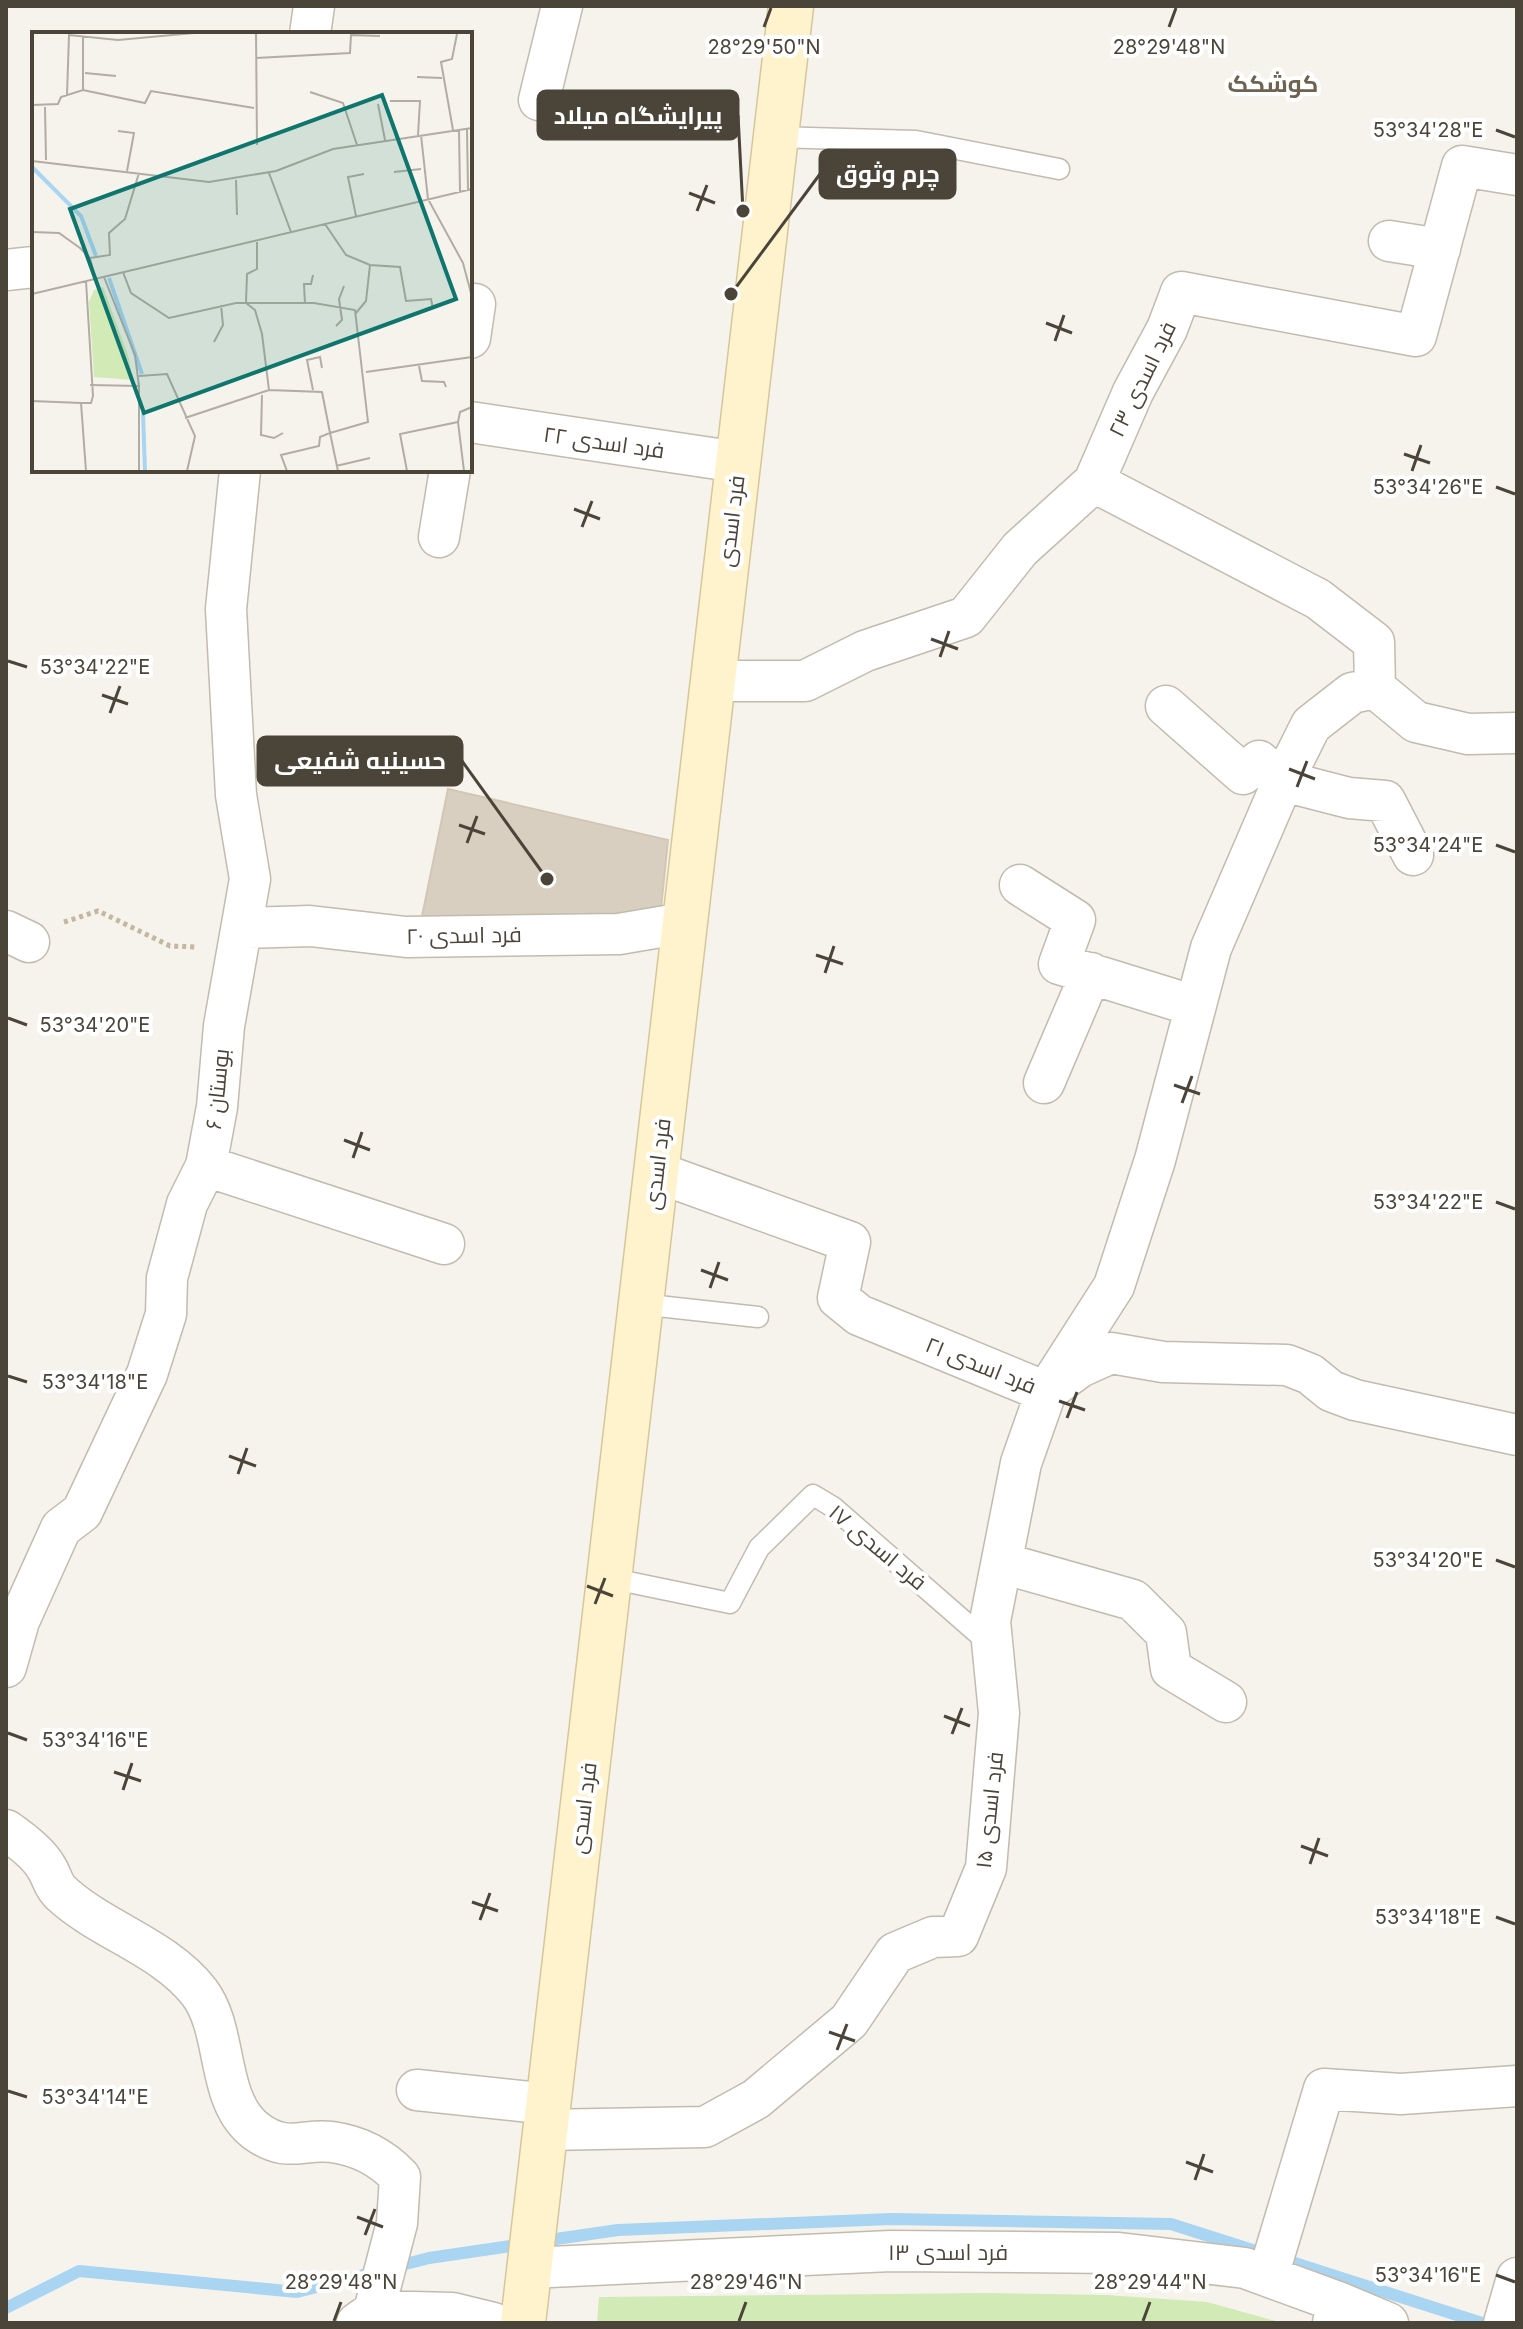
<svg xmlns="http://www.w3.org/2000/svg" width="1523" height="2329" font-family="Inter,Cairo,sans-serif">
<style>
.green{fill:#d2eab5}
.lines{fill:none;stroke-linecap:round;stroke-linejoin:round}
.stream{stroke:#a9d4f2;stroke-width:12}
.building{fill:#d8cfc1;stroke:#d3c7b4;stroke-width:2}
.service-casing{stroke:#c2bbae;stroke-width:23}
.minor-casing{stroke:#c2bbae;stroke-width:43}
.secondary-casing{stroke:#d6c79b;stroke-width:47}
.path{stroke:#c4b79f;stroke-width:5;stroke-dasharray:4 4;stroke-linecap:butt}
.service{stroke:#fff;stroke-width:20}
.minor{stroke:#fff;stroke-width:40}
.secondary{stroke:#fff3cd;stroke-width:44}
.ticks{fill:none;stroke:#4b4439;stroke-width:3}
.labels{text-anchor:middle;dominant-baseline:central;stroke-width:8;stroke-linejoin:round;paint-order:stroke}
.street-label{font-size:22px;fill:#4b4439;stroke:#fff}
.neighbourhood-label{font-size:24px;font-weight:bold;fill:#6e6250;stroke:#fff}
.inset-river{fill:none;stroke:#a9d4f2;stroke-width:4}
.inset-road{fill:none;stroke:#b2ada4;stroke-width:2}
.view{fill:#0f766e;fill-opacity:0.15;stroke:#0f766e;stroke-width:4}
.inset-edge{fill:none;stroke:#4b4439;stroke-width:4}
.ticks-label{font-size:20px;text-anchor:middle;fill:#4b4439;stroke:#fff;stroke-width:8;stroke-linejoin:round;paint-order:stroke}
.leader{fill:none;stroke:#4b4439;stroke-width:3}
.callout-dot{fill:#4b4439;stroke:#fff;stroke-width:3}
.callout{fill:#4b4439;stroke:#4b4439;stroke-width:3}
.callout-label{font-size:24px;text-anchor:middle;font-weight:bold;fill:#fff}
</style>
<rect width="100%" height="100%" fill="#f6f3ec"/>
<path class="green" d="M 986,2293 L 1107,2295 L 1207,2302 L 1283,2323 L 597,2323 L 599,2297 Z"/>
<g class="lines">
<path class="stream" d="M 542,2241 L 618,2230 L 891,2219 L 1171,2224 L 1262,2253
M 1279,2258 L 1482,2323
M 6,2308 L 79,2271 L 297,2292 L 429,2258 L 524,2244"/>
</g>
<path class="building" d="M 448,789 L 668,840 L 660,918 L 420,926 Z"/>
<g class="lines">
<defs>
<path id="service" d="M 775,137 L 916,141 L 1059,169
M 640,1304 L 758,1317
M 609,1578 L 730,1603 L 759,1548 L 813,1495 L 833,1507 L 990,1644"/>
<path id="minor" d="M 310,34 L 314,6
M 539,100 L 562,6
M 1389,241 L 1440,249
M 6,270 L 34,267
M 470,338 L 475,304
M 470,422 L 738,462
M 1094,482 L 1318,599 L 1374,642 L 1375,688
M 439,537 L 450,470
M 712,681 L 805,681 L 865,651 L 966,617 L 1020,549 L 1094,482 L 1133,392 L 1167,329 L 1181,292 L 1416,336 L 1462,166 L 1517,175
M 1166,706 L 1243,774 L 1259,761 L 1283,781 L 1349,798 L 1385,801 L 1413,855
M 1020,885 L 1075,920 L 1059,964 L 1195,1006
M 243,928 L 310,926 L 406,937 L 619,934 L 684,923
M 6,931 L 29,942
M 1044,1083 L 1091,973
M 206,1166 L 444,1244
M 656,1172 L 850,1242 L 838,1298 L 859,1315 L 1046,1392 L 1080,1367 L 1111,1353 L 1163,1362 L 1287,1365 L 1310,1374 L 1331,1391 L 1355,1400 L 1517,1435
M 1002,1563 L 1133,1600 L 1166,1633 L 1171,1669 L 1226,1702
M 6,1667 L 19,1621 L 61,1528 L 82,1512 L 147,1374 L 166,1314 L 167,1278 L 187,1204 L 206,1166 L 217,1107 L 224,1026 L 250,879 L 236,795 L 226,609 L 240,470
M 6,1830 C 19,1839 38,1853 46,1867 C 52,1876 53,1886 61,1893 C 102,1931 164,1947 199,1992 C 229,2031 215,2100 256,2131 C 287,2154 303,2138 332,2142 C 360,2146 381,2157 400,2177 L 397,2223 L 374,2311
M 417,2090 L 548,2104
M 545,2130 L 705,2127 L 756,2099 L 849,2021 L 895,1953 L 933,1937 L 958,1936 L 986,1868 L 999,1713 L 990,1621 L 1021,1463 L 1046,1392 L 1114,1286 L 1155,1160 L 1211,948 L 1283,781 L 1311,725 L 1352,693 L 1375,688 L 1416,722 L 1468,734 L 1517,733
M 529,2268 L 891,2251 L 1119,2253 L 1245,2268 L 1338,2302 L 1333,2323
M 1268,2276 L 1324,2089 L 1401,2094 L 1517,2086
M 1338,2302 L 1388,2323
M 357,2323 L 374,2311 L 452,2313 L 493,2323
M 1504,2323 L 1517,2278"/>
<path id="secondary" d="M 523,2323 L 791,6"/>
</defs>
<use href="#service" class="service-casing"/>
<use href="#minor" class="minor-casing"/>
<use href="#secondary" class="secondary-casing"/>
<path class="path" d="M 64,922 L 98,911 L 170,946 L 196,947"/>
<use href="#service" class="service"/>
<use href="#minor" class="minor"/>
<use href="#secondary" class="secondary"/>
</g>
<path class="ticks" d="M 764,27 L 771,8M 1169,27 L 1176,8M 1496,130 L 1515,137M 689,193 L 715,203M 697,211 L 707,185M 1046,323 L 1072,333M 1055,341 L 1064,315M 1404,454 L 1430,463M 1412,471 L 1421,445M 1496,487 L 1515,494M 574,509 L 600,519M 582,527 L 592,501M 931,639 L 958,649M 940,657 L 949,631M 8,661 L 27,667M 102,695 L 128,704M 110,713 L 120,686M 1289,769 L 1315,779M 1297,787 L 1307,761M 459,825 L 485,834M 467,843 L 477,816M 1496,845 L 1515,852M 816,955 L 843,964M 825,973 L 834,946M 8,1018 L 27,1025M 1174,1085 L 1200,1094M 1182,1103 L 1192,1076M 344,1140 L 370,1150M 353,1158 L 362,1132M 1496,1202 L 1515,1209M 701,1270 L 728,1280M 710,1288 L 719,1262M 8,1376 L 27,1382M 1059,1401 L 1085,1410M 1067,1418 L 1077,1392M 229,1456 L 256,1466M 238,1474 L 247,1448M 1496,1560 L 1515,1567M 587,1586 L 613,1596M 595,1604 L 605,1578M 944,1716 L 970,1726M 8,1733 L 27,1740M 952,1734 L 962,1708M 114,1772 L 141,1781M 123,1790 L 132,1763M 1301,1846 L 1328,1856M 1310,1864 L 1319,1838M 472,1902 L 498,1911M 1496,1917 L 1515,1924M 480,1920 L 490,1893M 829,2032 L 855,2041M 837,2050 L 847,2024M 8,2091 L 27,2097M 1186,2162 L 1213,2172M 1195,2180 L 1204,2154M 357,2217 L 383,2227M 365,2235 L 375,2209M 1496,2275 L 1515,2282M 334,2321 L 341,2302M 739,2321 L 746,2302M 1143,2321 L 1150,2302"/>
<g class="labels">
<g class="street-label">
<text transform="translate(1142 379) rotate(-64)">فرد اسدی ۲۳</text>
<text transform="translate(604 442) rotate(8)">فرد اسدی ۲۲</text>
<text transform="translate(731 521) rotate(-83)">فرد اسدی</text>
<text transform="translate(464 935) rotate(-1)">فرد اسدی ۲۰</text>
<text transform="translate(217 1089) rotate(-84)">بوستان ۶</text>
<text transform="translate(657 1164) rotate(-83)">فرد اسدی</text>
<text transform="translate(981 1365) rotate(22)">فرد اسدی ۲۱</text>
<text transform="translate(878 1547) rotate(40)">فرد اسدی ۱۷</text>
<text transform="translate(583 1808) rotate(-83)">فرد اسدی</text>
<text transform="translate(989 1810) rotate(-84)">فرد اسدی ۱۵</text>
<text x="948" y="2252">فرد اسدی ۱۳</text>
</g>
<g class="neighbourhood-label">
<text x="1273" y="83">کوشکک</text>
</g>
</g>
<g transform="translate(32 32)">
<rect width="440" height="440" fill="#f6f3ec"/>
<path d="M 71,255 L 96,323 L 101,348 L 62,345 L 57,270 L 62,258 Z" fill="#d2eab5"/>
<path class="inset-river" d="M 0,135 L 49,184 L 64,224M 77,246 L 110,342M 111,380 L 113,439"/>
<path class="inset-road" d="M 224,1 L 225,113M 51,5 L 51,58M 224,26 L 318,21 L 319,3 L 348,4M 53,41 L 84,44M 385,45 L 410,46M 278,60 L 311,71 L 325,113M 35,63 L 37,3 L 86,8 L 162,1M 358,69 L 388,69 L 386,103M 346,72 L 353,108M 0,73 L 26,72 L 29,65 L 51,58 L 113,71 L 119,59 L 222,76M 13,75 L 14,128M 435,97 L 436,158M 421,98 L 409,30 L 420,27 L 425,2M 427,98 L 428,160M 86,99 L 102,101 L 95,139M 389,103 L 396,167 L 431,231 L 440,265M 0,129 L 177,150 L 244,139 L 301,117 L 440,96M 362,140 L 389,137M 237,141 L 259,200M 204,148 L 205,183M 324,184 L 316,145 L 332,142M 293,192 L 314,223 L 338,233 L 368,235 L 374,269 L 399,267 L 401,277M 0,200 L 27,201 L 48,216 L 58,226 L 63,247M 225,208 L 225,237 L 215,242 L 214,271 L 223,278 L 230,302 L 237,358 L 290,360 L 298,401 L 288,405 L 287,414 L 249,423 L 255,439M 58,226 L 78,223 L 77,201 L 93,187 L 107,141M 91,240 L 99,261 L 137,286 L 204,271 L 282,271 L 323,278 L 336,390 L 298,401 L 306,439M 0,262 L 440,157M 273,272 L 272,252 L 279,252 L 281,243M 324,281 L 334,269 L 338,233M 304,294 L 310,288 L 307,267 L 312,254M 182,310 L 191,293 L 189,273M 387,334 L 390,349 L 412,350 L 414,355M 334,340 L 440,325M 107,344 L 135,342 L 163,404 L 155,439M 58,353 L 107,354 L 103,323 L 72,245M 107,354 L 107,439M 281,358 L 275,328 L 288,325 L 290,336M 230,363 L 229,403 L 242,406 L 251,401M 0,369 L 49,371 L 54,439M 49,371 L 59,371 L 61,364 L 54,249M 153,386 L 237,358M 304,434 L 338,426M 121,439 L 148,439M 375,439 L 368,402 L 426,390M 432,439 L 426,390 L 428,380 L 440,375"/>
<path class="view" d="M 350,63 L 424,267 L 112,381 L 38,177 Z"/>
<rect width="440" height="440" class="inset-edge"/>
</g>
<g class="ticks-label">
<text x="1169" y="54">28°29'48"N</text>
<text x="764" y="54">28°29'50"N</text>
<text x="1428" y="137">53°34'28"E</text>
<text x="1428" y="494">53°34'26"E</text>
<text x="95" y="674">53°34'22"E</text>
<text x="1428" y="852">53°34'24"E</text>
<text x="95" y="1032">53°34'20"E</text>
<text x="1428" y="1209">53°34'22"E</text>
<text x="95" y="1389">53°34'18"E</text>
<text x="1428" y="1567">53°34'20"E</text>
<text x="95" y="1747">53°34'16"E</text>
<text x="1428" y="1924">53°34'18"E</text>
<text x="95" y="2104">53°34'14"E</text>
<text x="1428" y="2282">53°34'16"E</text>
<text x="341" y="2289">28°29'48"N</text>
<text x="746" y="2289">28°29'46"N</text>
<text x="1150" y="2289">28°29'44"N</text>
</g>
<path class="leader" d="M743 211L738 115M731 294L820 174M547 879L462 761"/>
<g class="callout-dot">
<circle cx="743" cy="211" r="8"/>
<circle cx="731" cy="294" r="8"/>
<circle cx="547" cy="879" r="8"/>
</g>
<g class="callout">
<rect x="538" y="91" width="200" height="48" rx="8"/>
<rect x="820" y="150" width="135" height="48" rx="8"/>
<rect x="258" y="737" width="204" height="48" rx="8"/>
</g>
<g class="callout-label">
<text x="638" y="124">پیرایشگاه میلاد</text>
<text x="888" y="182">چرم وثوق</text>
<text x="360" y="769">حسینیه شفیعی</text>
</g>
<rect width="1523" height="2329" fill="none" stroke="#4b4439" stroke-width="16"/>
</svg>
